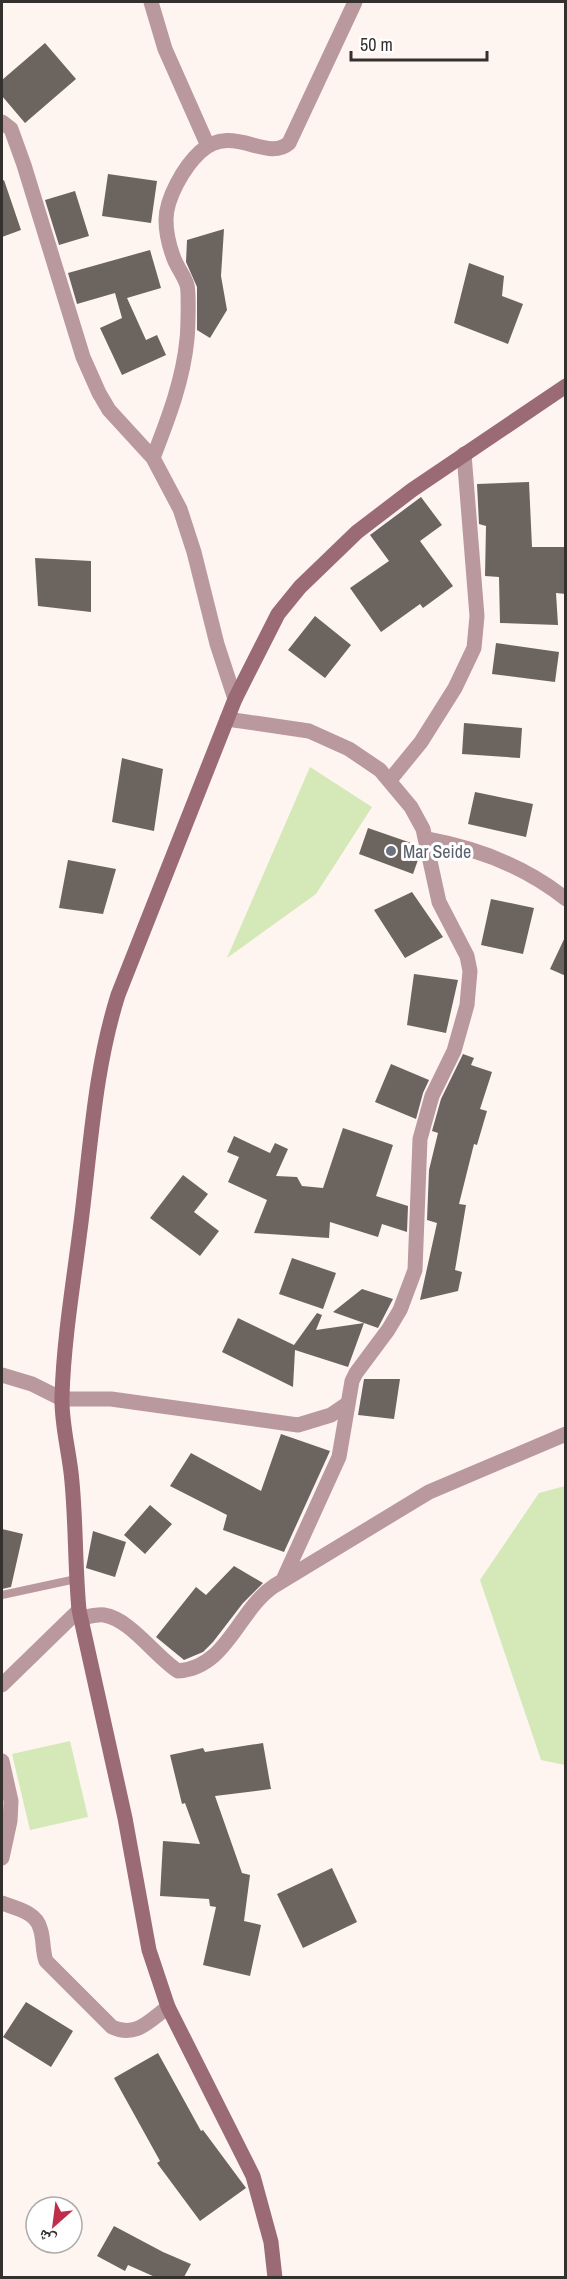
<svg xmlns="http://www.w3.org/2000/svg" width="567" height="2279" font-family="'Archivo Narrow','Noto Naskh Arabic',sans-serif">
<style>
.green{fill:#d4e8b8}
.building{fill:#6b645f}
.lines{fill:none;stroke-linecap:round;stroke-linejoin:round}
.service{stroke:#ba999e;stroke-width:8}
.minor{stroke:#ba999e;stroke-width:15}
.tertiary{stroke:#ba999e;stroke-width:15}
.secondary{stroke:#9a6b74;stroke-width:15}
.worship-dot{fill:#6b7280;stroke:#fff;stroke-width:2}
.labels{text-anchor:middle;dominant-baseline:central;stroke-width:6;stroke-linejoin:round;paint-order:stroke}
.worship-label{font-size:18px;fill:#5b616d;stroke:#fff;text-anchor:start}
</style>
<rect width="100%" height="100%" fill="#fef5f0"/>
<path class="green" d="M 310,767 L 372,807 L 316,894 L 227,958 Z
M 565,1486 L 566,1486 L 565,1765 L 541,1760 L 480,1580 L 539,1493 Z
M 70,1741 L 88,1817 L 30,1830 L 12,1754 Z"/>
<path class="building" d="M 45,43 L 76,79 L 25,123 L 2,96 L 2,80 Z
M 108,174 L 157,181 L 151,223 L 102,216 Z
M 4,180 L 21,230 L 2,237 L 2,181 Z
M 75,191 L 89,236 L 59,245 L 45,200 Z
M 224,229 L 221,276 L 227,310 L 210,338 L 197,330 L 197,287 L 186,262 L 187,240 Z
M 150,250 L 161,288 L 127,298 L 146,340 L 157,335 L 166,355 L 122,375 L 100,328 L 122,318 L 115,293 L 77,304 L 68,273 Z
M 469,263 L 504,276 L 502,296 L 523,304 L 508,344 L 454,323 Z
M 529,482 L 532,547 L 566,547 L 566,594 L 556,593 L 558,625 L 500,623 L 499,577 L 485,576 L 486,526 L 479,524 L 477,484 Z
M 421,497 L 442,525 L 420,541 L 453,586 L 423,608 L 420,604 L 381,632 L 350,588 L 389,561 L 370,535 Z
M 35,558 L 91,561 L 91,612 L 38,606 Z
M 315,616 L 351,645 L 325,678 L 288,650 Z
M 496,643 L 559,652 L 555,682 L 492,674 Z
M 464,723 L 522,728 L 520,758 L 462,754 Z
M 122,758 L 163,769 L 154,831 L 112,822 Z
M 475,792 L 533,804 L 526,837 L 468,824 Z
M 368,828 L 417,845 L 419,857 L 413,874 L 359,854 Z
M 68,860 L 116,869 L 103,914 L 59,908 Z
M 412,892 L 443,937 L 405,958 L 374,910 Z
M 491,899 L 534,908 L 523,954 L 481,945 Z
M 566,935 L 566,976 L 550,969 Z
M 414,974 L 458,980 L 446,1033 L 407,1025 Z
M 463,1054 L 474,1058 L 471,1065 L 492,1072 L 480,1109 L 487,1111 L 477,1145 L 474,1144 L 459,1204 L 466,1205 L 455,1270 L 462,1272 L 458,1291 L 420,1300 L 437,1223 L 427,1220 L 429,1170 L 438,1133 L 432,1131 L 441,1099 Z
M 391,1064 L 429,1080 L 423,1093 L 416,1119 L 375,1102 Z
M 343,1128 L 393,1145 L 376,1196 L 408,1206 L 407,1232 L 382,1224 L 378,1237 L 330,1222 L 329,1238 L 254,1233 L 267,1200 L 228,1182 L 239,1157 L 227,1152 L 234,1136 L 270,1153 L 275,1143 L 288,1149 L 276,1176 L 297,1177 L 302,1186 L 323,1188 Z
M 183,1175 L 208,1194 L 194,1212 L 219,1231 L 200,1256 L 150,1218 Z
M 292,1258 L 336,1273 L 323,1309 L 279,1294 Z
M 362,1289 L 393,1299 L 378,1328 L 364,1323 L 348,1367 L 295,1350 L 293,1387 L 222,1352 L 238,1318 L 294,1345 L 317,1313 L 322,1315 L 316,1330 L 364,1323 L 333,1312 Z
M 364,1379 L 400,1379 L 394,1419 L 358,1415 Z
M 281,1434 L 330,1451 L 284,1552 L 223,1530 L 227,1515 L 170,1486 L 191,1453 L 261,1491 Z
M 150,1505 L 172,1524 L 145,1554 L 124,1535 Z
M 2,1529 L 23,1534 L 11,1587 L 2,1589 Z
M 93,1531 L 126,1542 L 115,1577 L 86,1568 Z
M 234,1566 L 263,1583 L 243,1603 L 213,1642 L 203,1652 L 184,1660 L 156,1637 L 196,1587 L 206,1595 Z
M 263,1743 L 271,1789 L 215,1796 L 242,1873 L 250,1875 L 244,1921 L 261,1925 L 250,1976 L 203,1965 L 216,1907 L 210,1906 L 209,1899 L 160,1896 L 163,1841 L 200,1844 L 185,1803 L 182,1804 L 170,1755 L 203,1748 L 205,1752 Z
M 332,1868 L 357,1922 L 303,1948 L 277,1894 Z
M 26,2002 L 73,2031 L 51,2067 L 3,2037 Z
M 158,2053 L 201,2131 L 203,2130 L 246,2188 L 200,2221 L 157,2163 L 160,2161 L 114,2078 Z
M 114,2226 L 163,2252 L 191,2264 L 184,2277 L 155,2277 L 128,2265 L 125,2271 L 97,2256 Z"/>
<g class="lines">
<path class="service" d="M 2,1595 L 76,1579"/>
<path class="minor" d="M 151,2 L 165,49 L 208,146
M 2,122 L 11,129 L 24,165 L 83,357 L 99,393 L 109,410 L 153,458 L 180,509 L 194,552 L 217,644 L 235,699
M 153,458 C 168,419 183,381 187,339 C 188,331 189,291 187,285 C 184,275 176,266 173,256 C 169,245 166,232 166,220 C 166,198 184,167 200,152 C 233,122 266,163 289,143 L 355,2
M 227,719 L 309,731 L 349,749 L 380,770 L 411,807 L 423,829 L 439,902 L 467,956 L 470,971 L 467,1005 L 454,1051 L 432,1096 L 420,1139 L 415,1270 L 400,1310 L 388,1330 L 356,1373 L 352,1381 L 339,1457 L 283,1580
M 390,780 L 421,742 L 455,688 L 474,648 L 477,616 L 464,454
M 427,839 C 476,848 526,867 566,899
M 62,1399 L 111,1399 L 298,1425 L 331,1415 L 347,1404
M 81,1618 C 88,1617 97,1614 104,1615 C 130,1619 155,1656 178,1671 C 227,1668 238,1610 274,1586 L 429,1492 L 566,1434
M 2,1761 L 11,1801 L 10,1821 L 2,1858
M 2,1903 C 15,1908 36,1912 40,1928 C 44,1938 42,1950 46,1961 L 112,2027 C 136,2038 149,2021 168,2007"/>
<path class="tertiary" d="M 2,1375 L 32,1384 L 62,1399
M 2,1685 L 79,1610"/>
<path class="secondary" d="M 275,2278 L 271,2242 L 253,2176 L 168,2007 L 149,1950 L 125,1818 L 79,1610 C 75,1567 76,1525 72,1482 C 70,1454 61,1425 62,1396 C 64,1330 77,1263 84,1197 C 92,1128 97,1062 118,995 L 235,699 L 278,614 L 300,587 L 357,532 L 412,490 L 566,386"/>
</g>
<circle class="worship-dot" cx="391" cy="851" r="6"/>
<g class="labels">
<g class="worship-label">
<text x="403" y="851">Mar Seide</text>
</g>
</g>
<rect width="567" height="2279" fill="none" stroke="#34302e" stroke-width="6"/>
<g transform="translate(54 2225) rotate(208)"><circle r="28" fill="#ffffff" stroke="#aeacab" stroke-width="1.5"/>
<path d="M0-4.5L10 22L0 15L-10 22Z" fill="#be2d4a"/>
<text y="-9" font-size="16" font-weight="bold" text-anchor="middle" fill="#34302e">ش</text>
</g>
<path d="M351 51v9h136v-9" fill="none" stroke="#34302e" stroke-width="3"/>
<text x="360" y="51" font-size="18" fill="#34302e" stroke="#ffffff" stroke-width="4.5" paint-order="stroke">50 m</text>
</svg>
